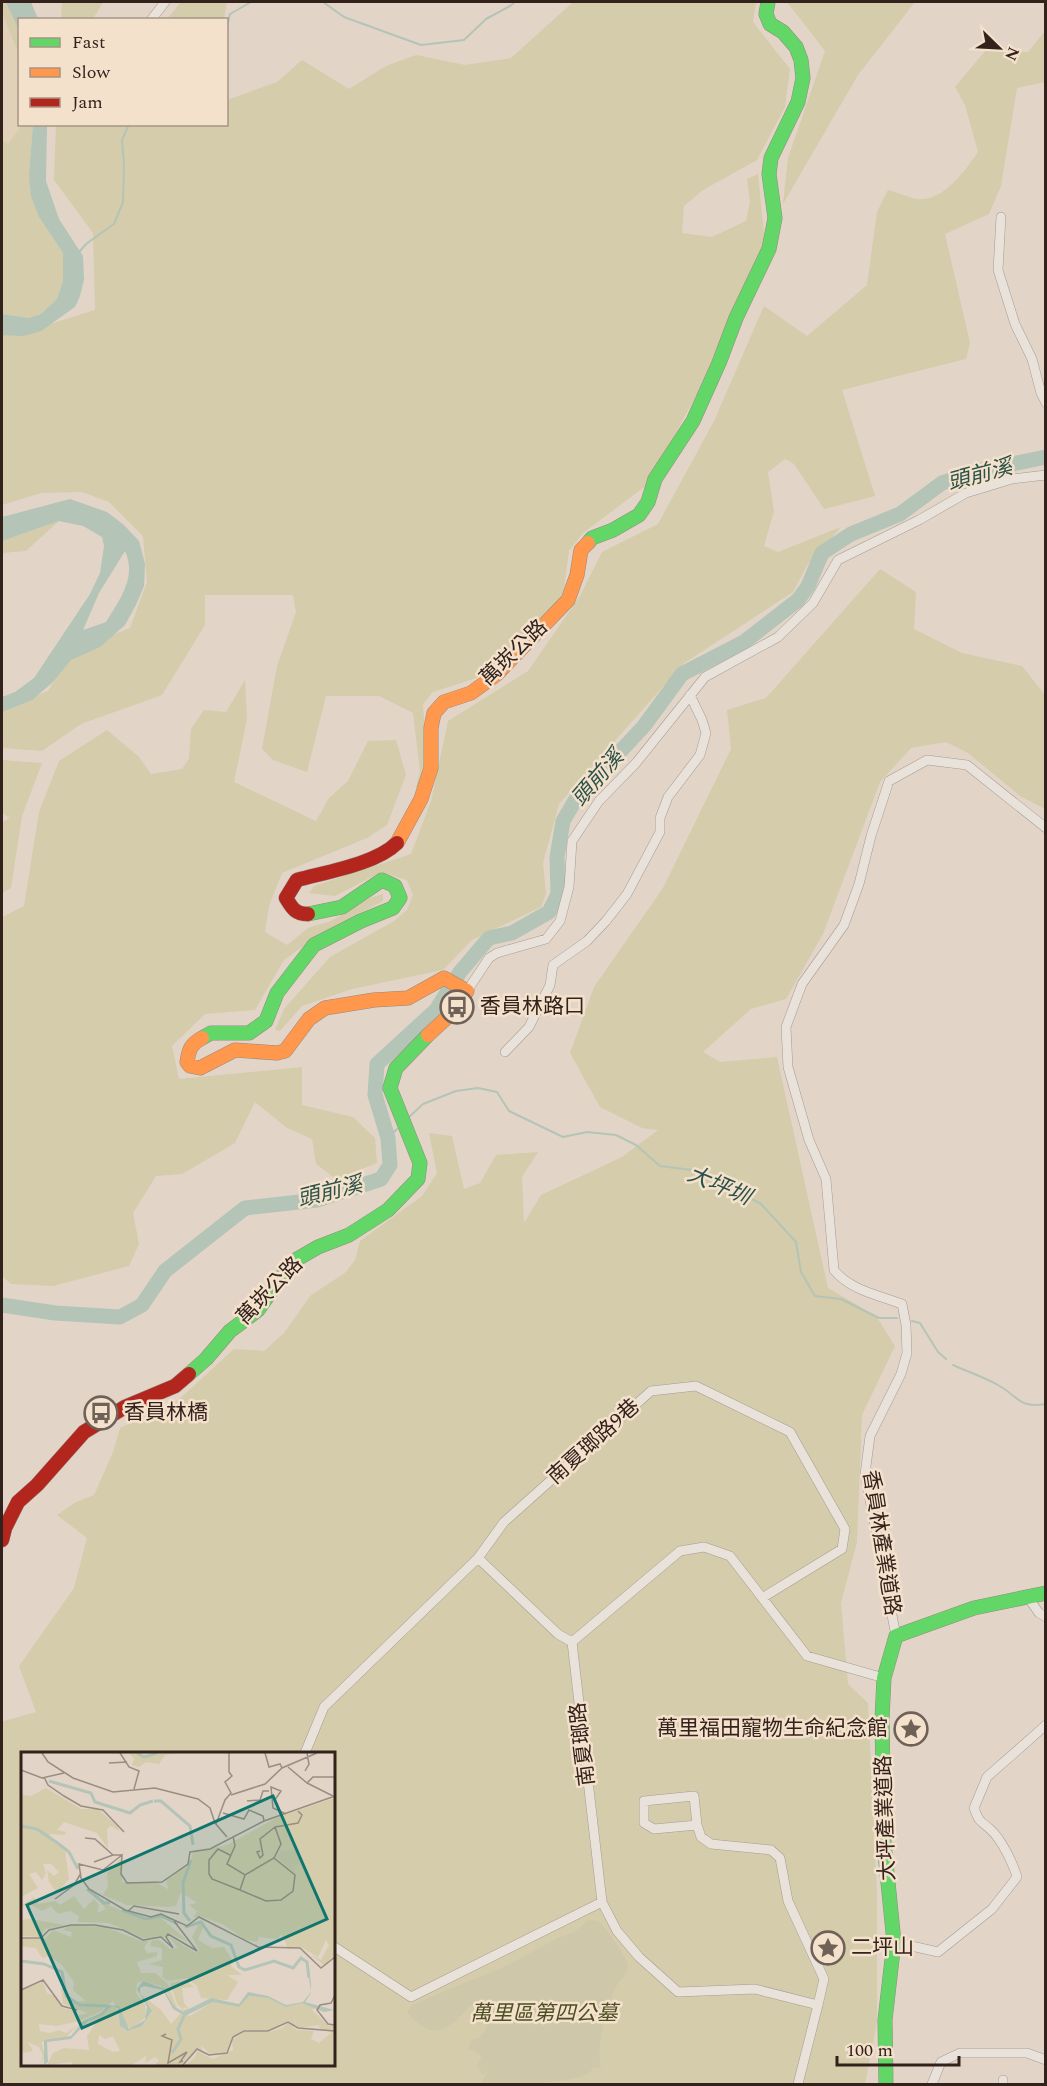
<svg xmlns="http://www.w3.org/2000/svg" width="1047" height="2086" font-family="Spectral,'Noto Sans TC',serif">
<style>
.farmland{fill:#e1d1b8}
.green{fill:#d4ccaa;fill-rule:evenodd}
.cemetery{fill:#cec7aa}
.water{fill:#b4c4b7;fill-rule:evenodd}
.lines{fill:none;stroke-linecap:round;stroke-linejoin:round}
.stream{stroke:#b4c4b7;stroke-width:2}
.river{stroke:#b4c4b7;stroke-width:15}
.street-casing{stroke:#a69b92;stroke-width:10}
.fast-casing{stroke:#968a82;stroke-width:15}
.slow-casing{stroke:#968a82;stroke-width:15}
.jam-casing{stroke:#968a82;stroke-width:15}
.street{stroke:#e9e2da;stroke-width:9}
.fast{stroke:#63d668;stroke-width:14}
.slow{stroke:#ff974d;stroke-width:14}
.jam{stroke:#b3261e;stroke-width:14}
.labels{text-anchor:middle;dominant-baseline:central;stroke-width:5;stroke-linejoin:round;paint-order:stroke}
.street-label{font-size:21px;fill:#33221b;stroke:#f4e1cc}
.poi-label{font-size:21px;fill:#33221b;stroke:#f4e1cc;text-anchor:start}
.park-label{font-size:21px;font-style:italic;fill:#4c4f22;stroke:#f4e1cc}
.water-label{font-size:22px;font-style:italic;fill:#2b5248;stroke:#f4e1cc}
.inset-river{fill:none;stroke:#b4c4b7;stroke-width:3}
.inset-road{fill:none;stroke:#9c8d83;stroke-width:1.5}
.view{fill:#0f766e;fill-opacity:0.15;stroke:#0f766e;stroke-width:3}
.inset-edge{fill:none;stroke:#33221b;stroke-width:3}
</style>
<rect width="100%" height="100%" fill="#e2d5c8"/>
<path class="farmland" d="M 2,13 L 19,55 L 20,124 L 22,125 L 8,144 L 2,140 Z"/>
<path class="green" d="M 2,2 L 7,2 L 19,29 L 19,55 L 2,13 Z
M 62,2 L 103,2 L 93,19 L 61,20 Z
M 181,2 L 227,2 L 224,19 L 167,19 Z
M 573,2 L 756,2 L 753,22 L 790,69 L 785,107 L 757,160 L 703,190 L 684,206 L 682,233 L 712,237 L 746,221 L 750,202 L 747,179 L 758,174 L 765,243 L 749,274 L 702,385 L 647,485 L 583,533 L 569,551 L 564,589 L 555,607 L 482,676 L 433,692 L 423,704 L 427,766 L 418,789 L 416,787 L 420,771 L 413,713 L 379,696 L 326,696 L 307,772 L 273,760 L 262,749 L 277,666 L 296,612 L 293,595 L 205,595 L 205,625 L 162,695 L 81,724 L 42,751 L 2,748 L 2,709 L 48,691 L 72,651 L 130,628 L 147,582 L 143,536 L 109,502 L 82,492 L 41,493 L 2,505 L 2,323 L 37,328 L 95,310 L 93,233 L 54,180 L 56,125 L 226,124 L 227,100 L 277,82 L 302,60 L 349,89 L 386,66 L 416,55 L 465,65 L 511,58 Z
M 787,2 L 915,2 L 858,75 L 783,204 L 788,158 L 825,51 Z
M 1045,31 L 1045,82 L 1017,88 L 1001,186 L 989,214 L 945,234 L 970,343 L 966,359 L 842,390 L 875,496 L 824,509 L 794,464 L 785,459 L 768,472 L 774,511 L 764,546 L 778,552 L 841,527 L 808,564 L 793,592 L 683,664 L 559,804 L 543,863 L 546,894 L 541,907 L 472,940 L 443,970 L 352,989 L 302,1006 L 280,1031 L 275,1030 L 284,1009 L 330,957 L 394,921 L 407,910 L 413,895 L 407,880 L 381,872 L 335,896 L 309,893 L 314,886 L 411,854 L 431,801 L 448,721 L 528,671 L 580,596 L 602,552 L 658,524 L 714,421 L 764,306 L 807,336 L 867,285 L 877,212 L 888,190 C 897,192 907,197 916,199 C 942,203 965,171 978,152 L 965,105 L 955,87 L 986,50 L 1028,52 Z
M 22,125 L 33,125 L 29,174 L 39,217 L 63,253 L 63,281 L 57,299 L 41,314 L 29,318 L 2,314 L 2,140 L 8,144 Z
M 59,521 L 26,551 L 2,553 L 2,541 Z
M 880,569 L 916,592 L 914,629 L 962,653 L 1022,666 L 1045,695 L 1045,809 L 1020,796 L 968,753 L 946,742 L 911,748 L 880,782 L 823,934 L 786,999 L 751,1009 L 703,1052 L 720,1062 L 777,1057 L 828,1288 L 876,1316 L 895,1346 L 862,1415 L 857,1542 L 841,1603 L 848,1684 L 868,1703 L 877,1895 L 877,2023 L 865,2084 L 2,2084 L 2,1720 L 4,1721 L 36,1712 L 19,1666 L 74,1588 L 87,1538 L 57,1515 L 76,1502 L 94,1495 L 113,1452 L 120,1428 L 176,1402 L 234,1349 L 264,1351 L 284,1333 L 311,1295 L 345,1273 L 355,1260 L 360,1241 L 422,1196 L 437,1173 L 429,1133 L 452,1136 L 464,1189 L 480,1183 L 496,1155 L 538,1152 L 522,1177 L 524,1223 L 541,1195 L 622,1157 L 658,1130 L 642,1128 L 600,1107 L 570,1053 L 594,987 L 663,888 L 731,749 L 727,710 L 766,698 ZM 22,1753 L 333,1753 L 333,2064 L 22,2064 Z
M 245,680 L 247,719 L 234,782 L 316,821 L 329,798 L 348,781 L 368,741 L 396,740 L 406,775 L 387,825 L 367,838 L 282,873 L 269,906 L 265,932 L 287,945 L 308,928 L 331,921 L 370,898 L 383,894 L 383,901 L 320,934 L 284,960 L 255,1010 L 205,1014 L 172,1046 L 179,1079 L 302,1067 L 302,1105 L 353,1117 L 375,1138 L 377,1163 L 336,1179 L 316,1164 L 312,1139 L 287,1128 L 255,1102 L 235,1143 L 182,1174 L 156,1176 L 133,1213 L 139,1244 L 129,1266 L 53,1286 L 11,1284 L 2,1276 L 2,917 L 24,906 L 39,812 L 59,761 L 107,730 L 139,757 L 151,774 L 182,769 L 189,759 L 191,729 L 204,710 L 226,712 Z
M 2,760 L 42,763 L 22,816 L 11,888 L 2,893 L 2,822 L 10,818 L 2,813 Z"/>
<path class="cemetery" d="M 589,1920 L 600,1922 C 606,1929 627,1957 628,1965 C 628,1973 621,1979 617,1985 C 607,2005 595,2046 601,2068 L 594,2067 C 592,2070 590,2072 587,2074 C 569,2084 503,2085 481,2084 L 488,2070 L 482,2075 L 477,2065 L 482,2058 L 478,2053 L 468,2049 L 471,2040 L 478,2038 L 485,2032 L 486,2026 L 479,2005 L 470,2006 C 447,2032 433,2042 407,2012 L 410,2007 L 414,2004 L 508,1965 L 560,1937 L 573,1933 Z"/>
<path class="water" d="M 6,2 L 31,2 L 38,19 L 20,20 L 19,30 Z
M 33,125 L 47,125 L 46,181 L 59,219 L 83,256 L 84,280 L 80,296 L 75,307 L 41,331 L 24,336 L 2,335 L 2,314 L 29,318 L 41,314 L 57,299 L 63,281 L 63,253 L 39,217 L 31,196 L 29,174 Z
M 70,499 L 107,512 L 124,525 L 139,541 L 145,564 L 144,586 L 136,605 L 125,625 L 100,647 L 71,660 L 52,683 L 32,700 L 2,712 L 2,697 L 15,692 L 34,678 L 90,594 L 100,573 L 104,546 L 102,537 L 83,526 L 59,521 L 2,541 L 2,517 ZM 125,551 C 137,577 120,599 106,622 L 83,630 L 99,593 Z"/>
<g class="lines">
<path class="stream" d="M 323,2 L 344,17 L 421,45 L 464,40 L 486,19 L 510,6 L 515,2
M 226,32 L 230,14 L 251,2
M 80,251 L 86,244 L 114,224 L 123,202 L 124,165 L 122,140 L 129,124
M 408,1118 L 423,1104 L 456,1091 L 478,1088 L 497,1092 L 509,1111 L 563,1137 L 587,1132 L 616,1135 L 636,1145 L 660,1166 L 692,1170 L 713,1178 L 761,1204 L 796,1242 L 801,1272 L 815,1296 L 841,1299 L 879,1318 L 897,1318
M 388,1138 L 397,1129
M 912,1321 L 920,1323 L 938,1352 L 946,1359
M 953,1365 C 968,1372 984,1377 998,1385 C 1018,1396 1019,1409 1046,1404"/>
<path class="river" d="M 2,1305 L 55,1313 L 120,1317 L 142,1305 L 165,1271 L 245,1208 L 317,1200 L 381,1179 L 390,1165 L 388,1138 L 375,1095 L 377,1064 L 436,1010 L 460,972 L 489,938 L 512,933 L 549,912 L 558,894 L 557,857 L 563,821 L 576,799 L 644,726 L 682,674 L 744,642 L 798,600 L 808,586 L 822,553 L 851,534 L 900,514 L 942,483 L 983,470 L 1046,457"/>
<defs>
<path id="street" d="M 151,20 L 165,2
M 1001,217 L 998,270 L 1015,324 L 1032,359 L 1041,393 L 1046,403
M 467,991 L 489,958 L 497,953 L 546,939 L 560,921 L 569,887 L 572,841 L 599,801 L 636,763 L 705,677 L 778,637 L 813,603 L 838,560 L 919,520 L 966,493 L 1012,479 L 1046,475
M 505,1052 L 529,1027 L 550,985 L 553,965 L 587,941 L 606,921 L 627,894 L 660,832 L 660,818 L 668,797 L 700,755 L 706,733 L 702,720 L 690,695
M 478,1558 L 504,1522 L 651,1391 L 696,1386 L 790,1432 L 845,1529 L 842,1549 L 762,1598
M 1027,1596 L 1039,1613 L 1046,1617
M 896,1636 L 865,1474 L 870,1436 L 901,1374 L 907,1353 L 906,1325 L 902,1304 C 878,1295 850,1290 834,1270 L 826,1179 L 809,1140 L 788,1067 L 786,1027 L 802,984 L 844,925 L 859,884 L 871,836 L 889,781 L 927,760 L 967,765 L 1046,828
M 305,1753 L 324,1707 L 478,1558 L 558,1634 L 572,1642
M 697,1825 L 694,1796 L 644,1801 L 644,1823 L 654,1829 L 697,1825 L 701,1837 L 711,1844 L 771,1850 L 780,1858 L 788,1901 L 824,1979 L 818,2005
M 894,1942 L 938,1952 L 992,1909 L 1017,1877 C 1013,1863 1001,1839 991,1830 C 979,1819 980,1824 974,1808 L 987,1777 L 1046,1725
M 333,1946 L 411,1997 L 602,1902
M 1003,2080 L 1003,2084
M 798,2084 L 818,2005 L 755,1989 L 678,1992 L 639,1957 L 617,1931 L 602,1902 L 572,1642 L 680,1551 L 704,1547 L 730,1556 L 807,1656 L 884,1678
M 932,2084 L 941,2062 L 960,2053 L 1027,2053 L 1046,2060"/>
<path id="fast" d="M 588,543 L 592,538 L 613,530 L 639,515 L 648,502 L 655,479 L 693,421 L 719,363 L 736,318 L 769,249 L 775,218 L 769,174 L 771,158 L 798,102 L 803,78 L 801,60 L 796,47 L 783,32 L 770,24 L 766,14 L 768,2
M 202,1038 L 211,1033 L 249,1033 L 266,1021 L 277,993 L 314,945 L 361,921 L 393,908 L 400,898 L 395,886 L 382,880 L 342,907 L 308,914
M 189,1374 L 206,1359 L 230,1331 L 258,1310 L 292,1262 L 318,1247 L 349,1235 L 388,1210 L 418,1179 L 420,1163 L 390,1088 L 396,1068 L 428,1035
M 886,2084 L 885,2020 L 894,1942 L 884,1843 L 882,1719 L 884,1678 L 896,1636 L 974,1608 L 1046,1593"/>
<path id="slow" d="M 397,843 L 421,799 L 431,768 L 431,728 L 434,713 L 444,702 L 471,693 L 497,674 L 568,600 L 577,575 L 581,550 L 588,543
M 202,1038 C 191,1044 189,1049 187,1062 L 190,1066 L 200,1068 L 235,1050 L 277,1053 L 285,1051 L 309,1019 L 325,1008 L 374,1000 L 408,998 L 444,978 L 467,991 L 453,1012 L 428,1035"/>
<path id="jam" d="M 308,914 C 295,914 292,908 286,898 L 297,880 C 326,872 376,864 397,843
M 2,1540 L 5,1528 L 18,1502 L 37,1485 L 84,1432 L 125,1407 L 175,1386 L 189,1374"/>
</defs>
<use href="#street" class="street-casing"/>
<use href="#fast" class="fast-casing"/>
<use href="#slow" class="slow-casing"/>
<use href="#jam" class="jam-casing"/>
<use href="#street" class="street"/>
<use href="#fast" class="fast"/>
<use href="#slow" class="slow"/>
<use href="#jam" class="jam"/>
</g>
<defs>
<symbol id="bus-ring" viewBox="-11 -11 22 22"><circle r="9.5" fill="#f4e1cc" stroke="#706158" stroke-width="1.5"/><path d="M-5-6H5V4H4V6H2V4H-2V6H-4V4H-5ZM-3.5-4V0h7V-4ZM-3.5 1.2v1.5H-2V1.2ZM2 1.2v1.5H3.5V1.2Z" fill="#706158"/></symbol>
<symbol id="sight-ring" viewBox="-11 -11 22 22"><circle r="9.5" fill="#f4e1cc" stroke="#706158" stroke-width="1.5"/><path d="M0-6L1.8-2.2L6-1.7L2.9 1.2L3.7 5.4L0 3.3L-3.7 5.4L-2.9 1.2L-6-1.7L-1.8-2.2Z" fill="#706158"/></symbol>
</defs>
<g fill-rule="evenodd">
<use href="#bus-ring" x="438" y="988" width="38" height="38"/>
<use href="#bus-ring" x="82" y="1394" width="38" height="38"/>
<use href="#sight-ring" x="892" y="1710" width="38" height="38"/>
<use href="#sight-ring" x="809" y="1929" width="38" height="38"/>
</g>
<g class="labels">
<g class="street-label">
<text transform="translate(514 653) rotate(-44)">萬崁公路</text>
<text transform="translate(270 1291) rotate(-46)">萬崁公路</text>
<text transform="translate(594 1442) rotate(-42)">南夏瑯路9巷</text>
<text transform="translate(881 1543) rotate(81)">香員林產業道路</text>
<text transform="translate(583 1744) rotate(-97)">南夏瑯路</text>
<text transform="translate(886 1818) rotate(-92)">大坪產業道路</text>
</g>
<g class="poi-label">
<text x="480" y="1007">香員林路口</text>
<text x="124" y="1413">香員林橋</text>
<text x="888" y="1729" text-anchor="end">萬里福田寵物生命紀念館</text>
<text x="851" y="1948">二坪山</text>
</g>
<g class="park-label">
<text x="544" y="2014">萬里區第四公墓</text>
</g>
<g class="water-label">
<text transform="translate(980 475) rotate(-15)">頭前溪</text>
<text transform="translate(598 778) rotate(-49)">頭前溪</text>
<text transform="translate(719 1186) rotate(23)">大坪圳</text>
<text transform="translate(330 1192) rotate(-14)">頭前溪</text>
</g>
</g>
<g transform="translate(21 1752)">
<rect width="314" height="314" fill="#e2d5c8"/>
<path d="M 108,1 L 125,3 L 154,1 L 144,3 L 138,12 L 125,10 L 118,15 L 111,13 L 113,7 ZM 0,32 L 2,43 L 10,44 L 25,36 L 60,57 L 77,57 L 97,75 L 98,79 L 90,74 L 86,77 L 87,96 L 76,81 L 43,70 L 36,78 L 45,80 L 43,83 L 29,82 L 29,87 L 44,98 L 48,127 L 36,141 L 28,130 L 26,118 L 33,124 L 38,120 L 30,112 L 22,112 L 25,121 L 21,128 L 15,120 L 8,122 L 17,136 L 0,145 ZM 313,46 L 313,204 L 304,214 L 289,202 L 300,208 L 308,193 L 305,188 L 297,205 L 280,195 L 267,197 L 261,182 L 256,187 L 238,185 L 236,190 L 223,187 L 203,173 L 179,164 L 172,166 L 176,159 L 168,153 L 176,151 L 160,140 L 155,154 L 146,155 L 106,153 L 82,143 L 87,135 L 86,121 L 101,105 L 101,130 L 137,131 L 148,138 L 145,129 L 169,111 L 172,100 L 206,93 L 253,67 ZM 53,144 L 63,157 L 73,147 L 78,153 L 76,161 L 85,157 L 79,150 L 126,168 L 139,165 L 168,190 L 147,181 L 144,186 L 122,186 L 88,171 L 57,170 L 58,164 L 49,159 L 37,162 L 30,154 L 21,159 L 9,152 L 0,154 L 13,145 L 18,152 L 34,149 L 39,153 ZM 0,168 L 9,167 L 44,173 L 24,177 L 19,185 L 0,184 ZM 178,171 L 182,175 L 177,188 L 191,196 L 203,195 L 211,208 L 210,214 L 221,223 L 206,223 L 217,230 L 206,248 L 180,246 L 176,234 L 166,226 L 147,229 L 141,225 L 142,215 L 128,212 L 141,208 L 141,196 L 129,194 L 131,188 L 138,188 L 149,197 L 157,196 L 147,184 L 175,201 L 178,198 L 171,185 ZM 49,173 L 84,175 L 120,189 L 130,186 L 123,195 L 126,201 L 136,200 L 136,204 L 116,210 L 120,221 L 134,221 L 147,232 L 156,256 L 159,258 L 167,257 L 165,255 L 161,257 L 158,255 L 162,254 L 157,254 L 149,231 L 165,228 L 173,235 L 161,236 L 163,251 L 169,258 L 179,251 L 172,257 L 166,260 L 158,259 L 154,255 L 146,241 L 140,234 L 122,229 L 116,231 L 115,241 L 124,253 L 125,265 L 111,276 L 105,275 L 92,249 L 79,260 L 58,269 L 36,274 L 18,272 L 19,279 L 29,281 L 38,278 L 45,281 L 57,273 L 45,285 L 20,290 L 24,304 L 19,313 L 22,304 L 18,295 L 7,290 L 12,299 L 0,301 L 0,238 L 22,230 L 26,241 L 34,244 L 41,256 L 54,259 L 55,264 L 67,261 L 42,252 L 40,236 L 43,235 L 45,244 L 51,246 L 48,250 L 65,249 L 52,238 L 53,230 L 41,213 L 28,204 L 21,206 L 15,196 L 0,194 L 0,187 L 24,187 L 32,178 L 50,185 L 51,180 L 42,178 ZM 119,242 L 140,258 L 150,272 L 160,261 L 169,264 L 192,250 L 218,255 L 226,244 L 247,246 L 265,255 L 281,251 L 295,256 L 291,258 L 308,274 L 313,273 L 313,313 L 165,313 L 174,305 L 176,299 L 192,307 L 212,298 L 211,288 L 223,280 L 248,280 L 261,276 L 267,271 L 276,278 L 293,279 L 290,287 L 298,291 L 311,280 L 299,278 L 298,273 L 276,276 L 273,264 L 275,275 L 267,269 L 248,278 L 222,278 L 211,286 L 205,300 L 189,302 L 180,293 L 182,300 L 175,296 L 172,304 L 161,313 L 134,313 L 138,308 L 134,305 L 124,311 L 125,304 L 111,313 L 52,313 L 51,310 L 26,313 L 32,301 L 43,296 L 68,298 L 66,284 L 77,268 L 68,270 L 57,280 L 67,269 L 91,254 L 97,256 L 99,274 L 105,279 L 121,274 L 131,260 ZM 78,283 L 84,287 L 92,284 L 99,299 L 92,300 L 77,292 Z" fill="#d4ccaa" fill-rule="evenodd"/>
<path d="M 274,98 L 283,108 L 272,115 L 276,123 L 256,105 L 260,99 Z" fill="#cec7aa"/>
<path d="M 287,219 L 290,229 L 290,241 L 284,250 L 313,258 L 303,260 L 281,251 L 265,255 L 247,246 L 228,244 L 218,255 L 192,250 L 164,264 L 152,257 L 142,238 L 123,234 L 119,236 L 119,242 L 131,259 L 121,274 L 106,279 L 99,274 L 97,256 L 91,254 L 80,264 L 67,269 L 50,287 L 26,290 L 27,310 L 23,313 L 23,288 L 50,284 L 62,269 L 80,261 L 87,253 L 98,254 L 108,277 L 124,268 L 126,255 L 116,237 L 122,229 L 142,236 L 154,255 L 162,260 L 190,246 L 218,252 L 227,240 L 247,244 L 265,253 L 282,250 L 290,240 Z" fill="#b4c4b7"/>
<path class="inset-river" d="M 116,1 L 123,5 L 136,1M 28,29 L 70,41 L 74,50 L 109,61 L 119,53 L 132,49M 133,49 L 140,49 L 169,74 L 172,93M 0,74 L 16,77 L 38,92 L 48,100 L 57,117M 66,137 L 83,151 L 89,151M 101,158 L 125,167 L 140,164 L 157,172M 169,169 L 163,161 L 162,131 L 170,108M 164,175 L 180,170 L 190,184 L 210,193 L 218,215 L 224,218 L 253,209 L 272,216 L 280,206 L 286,210 L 288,226M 0,209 L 23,212 L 41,220 L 45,244 L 59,253 L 87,254M 151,301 L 160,287 L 157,277 L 163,264"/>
<path class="inset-road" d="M 21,1 L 27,10 L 52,26 L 92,40 L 134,36 L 177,47 L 189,56 L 194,71 L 206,85M 99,1 L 108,15 L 118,19 L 113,37M 244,1 L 248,15 L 259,12 L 261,16M 88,11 L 106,10M 267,15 L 286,31 L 292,25 L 314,25M 0,18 L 21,26 L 43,21M 284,19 L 288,12 L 286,1M 23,25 L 27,33 L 43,44 L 60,54 L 82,58 L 103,80M 286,31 L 312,44M 210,43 L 244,32 L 261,16 L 296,1M 314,44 L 243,69 L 189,97 L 169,100 L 167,112 L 141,130 L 106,131 L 100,122 L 101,103 L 82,118 L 58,112 L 60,126 L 68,137 L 104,158 L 130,165 L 140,162 L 166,174 L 178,165 L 237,195 L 279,196 L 300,216 L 314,205M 226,49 L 239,48 L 242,39 L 248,39M 253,49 L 260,39 L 250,35 L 252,56 L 265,62M 202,61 L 223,67 L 228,58 L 242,64 L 243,69M 195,72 L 204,48 L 210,41 L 204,30 L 211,24 L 208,20 L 208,1M 212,84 L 214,94 L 206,112 L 224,123 L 253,106 L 260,92 L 254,75 L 277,71 L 281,63 L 277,59M 64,86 L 74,87 L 92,103 L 101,103M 239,99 L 236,100 L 239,106 L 242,103 L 239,87 L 254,75M 209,103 L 197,97 L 188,108 L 188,122 L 191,127 L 219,138M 73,110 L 92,103M 224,123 L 219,138 L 245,149 L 260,148 L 272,139 L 274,123 L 253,106M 34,147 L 53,133 L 60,121M 107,159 L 113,154 L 158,162M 0,186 L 20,186 L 28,178 L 50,173 L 74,173 L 102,178 L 122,188 L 140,185 L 152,196 L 145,185 L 147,182 L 176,199 L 153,169M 0,238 L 22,228 L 41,254 L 56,258M 314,243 L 310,251 L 299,253 L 296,258 L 307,272 L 314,273M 145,282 L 141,284 L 151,288 L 147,311 L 166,300 L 159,310 L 162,309M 162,313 L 176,297 L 188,303 L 206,301 L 212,285 L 223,279 L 247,279 L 267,270 L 277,276 L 314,279"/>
<path class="view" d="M 252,44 L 306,167 L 61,276 L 6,153 Z"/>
<rect width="314" height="314" class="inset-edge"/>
</g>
<rect width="1047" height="2086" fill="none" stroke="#33221b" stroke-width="6"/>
<rect x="18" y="18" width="210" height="108" fill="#f4e1cc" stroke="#a79585" stroke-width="1.5"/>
<rect x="30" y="38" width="30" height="9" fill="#63d668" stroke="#a79585" stroke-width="1.5"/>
<text x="72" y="48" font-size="18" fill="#33221b">Fast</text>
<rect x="30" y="68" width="30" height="9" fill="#ff974d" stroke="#a79585" stroke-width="1.5"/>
<text x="72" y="78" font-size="18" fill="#33221b">Slow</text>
<rect x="30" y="98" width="30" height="9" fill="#b3261e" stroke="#a79585" stroke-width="1.5"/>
<text x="72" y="108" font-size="18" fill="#33221b">Jam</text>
<g transform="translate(999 48) rotate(114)" stroke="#f4e1cc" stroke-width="4.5" paint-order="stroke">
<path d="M0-4.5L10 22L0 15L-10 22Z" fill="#33221b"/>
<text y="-9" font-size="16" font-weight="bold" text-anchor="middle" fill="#33221b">N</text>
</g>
<path d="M837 2056v9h122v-9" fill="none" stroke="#33221b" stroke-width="3"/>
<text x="846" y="2056" font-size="18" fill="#33221b" stroke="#f4e1cc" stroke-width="4.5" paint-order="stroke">100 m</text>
</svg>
